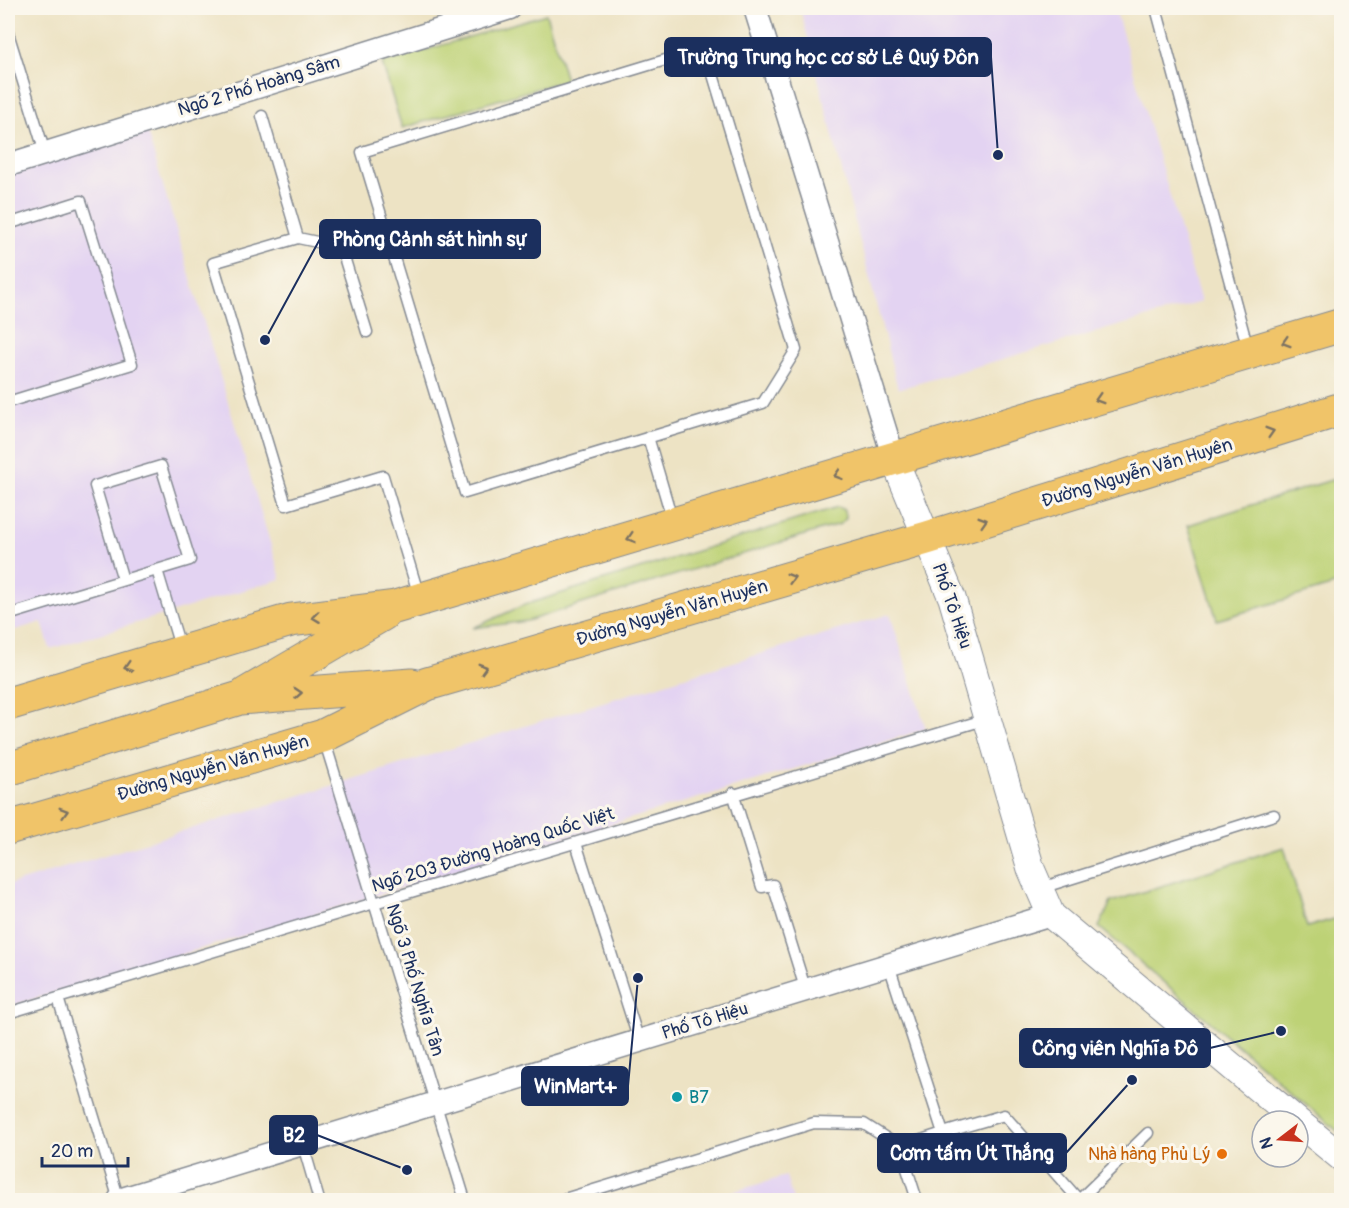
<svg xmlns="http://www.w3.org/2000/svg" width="1349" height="1208" font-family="Pangolin,sans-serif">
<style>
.built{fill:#e3d3f2}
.green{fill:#bdd276;stroke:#6c806a;stroke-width:1.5}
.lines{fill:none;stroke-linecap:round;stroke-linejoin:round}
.service-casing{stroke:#848991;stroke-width:13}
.minor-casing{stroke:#848991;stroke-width:25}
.tertiary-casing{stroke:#848991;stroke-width:29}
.primary-casing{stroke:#848991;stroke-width:35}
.service{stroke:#fff;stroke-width:10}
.minor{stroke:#fff;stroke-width:22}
.tertiary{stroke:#fff;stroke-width:27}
.primary{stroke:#f0c469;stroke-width:33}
.oneway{stroke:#7b7263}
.culture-dot{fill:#0f9aa8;stroke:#fbf7ec;stroke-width:2}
.food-dot{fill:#e8710a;stroke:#fbf7ec;stroke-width:2}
.labels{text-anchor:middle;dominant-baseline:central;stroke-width:6;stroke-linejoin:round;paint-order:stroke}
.street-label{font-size:18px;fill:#1b2f5e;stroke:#fbf7ec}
.culture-label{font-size:18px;fill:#0d838f;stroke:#fbf7ec;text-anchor:start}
.food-label{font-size:18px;fill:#c56008;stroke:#fbf7ec;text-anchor:end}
.leader{fill:none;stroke:#1b2f5e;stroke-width:2}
.callout-dot{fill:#1b2f5e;stroke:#fbf7ec;stroke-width:2}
.callout{fill:#1b2f5e;stroke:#1b2f5e;stroke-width:2}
.callout-label{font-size:20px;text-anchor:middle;font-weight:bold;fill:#fff}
</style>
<rect width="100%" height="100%" fill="#fbf7ec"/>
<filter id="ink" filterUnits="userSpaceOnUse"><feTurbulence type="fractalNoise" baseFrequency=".0167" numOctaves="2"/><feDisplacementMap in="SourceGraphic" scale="12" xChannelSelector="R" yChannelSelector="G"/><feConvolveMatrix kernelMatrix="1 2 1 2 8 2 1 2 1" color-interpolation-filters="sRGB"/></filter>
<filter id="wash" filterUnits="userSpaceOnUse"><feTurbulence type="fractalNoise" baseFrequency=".008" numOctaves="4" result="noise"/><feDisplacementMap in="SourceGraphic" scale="24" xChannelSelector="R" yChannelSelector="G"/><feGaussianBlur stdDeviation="1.35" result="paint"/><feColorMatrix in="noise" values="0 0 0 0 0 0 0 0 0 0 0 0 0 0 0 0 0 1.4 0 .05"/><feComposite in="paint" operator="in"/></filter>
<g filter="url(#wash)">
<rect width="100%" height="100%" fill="#ede3c4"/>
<path class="built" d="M 800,8 L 1115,8 L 1201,302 L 898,389 Z
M 147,132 L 281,579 L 50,649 L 42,622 L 8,632 L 8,175 Z
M 890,614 L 926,729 L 8,1007 L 8,885 Z
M 786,1176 L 793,1200 L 704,1200 Z"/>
<path class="green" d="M 546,14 L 566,80 L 402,128 L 382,63 Z
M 1341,477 L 1341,583 L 1217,620 L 1188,525 Z
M 838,507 L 843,509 L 846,518 L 840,524 L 527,621 L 473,628 L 524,605 Z
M 1284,847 L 1307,927 L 1341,917 L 1341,1134 L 1099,927 L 1111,902 Z"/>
</g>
<g filter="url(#ink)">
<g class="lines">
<defs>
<path id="service" d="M 444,8 L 450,26
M 1156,8 L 1248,349
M 8,33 L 45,153
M 705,48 L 796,350 L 763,403 L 465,493 L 362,152 Z
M 262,116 L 298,238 L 341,247 L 367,332
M 8,224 L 81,201 L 132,364 L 8,402
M 298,238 L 213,263 L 286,505 L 383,476 L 419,596
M 648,437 L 673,522
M 157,570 L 181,650
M 8,615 L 190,560 L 161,466 L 95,486 L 123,580
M 324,739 L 465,1200
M 733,793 L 762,887 L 773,885 L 806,991
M 576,843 L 639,1041
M 1041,888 L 1274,815
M 889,965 L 943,1133 L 1004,1115 L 1079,1200
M 58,998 L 119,1200
M 8,1013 L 987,719
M 303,1145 L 319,1200
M 561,1200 L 814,1123 L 864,1124 L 900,1147
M 917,1200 L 900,1147 L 943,1133
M 1079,1200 L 1148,1133"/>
<path id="minor" d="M 755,8 L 894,459
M 8,165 L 510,8
M 119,1200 L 1051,915"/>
<path id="tertiary" d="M 894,459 L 952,598 L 1031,869 L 1051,915 L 1297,1121
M 1298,1122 L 1342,1158"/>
<path id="primary" d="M 246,694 L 383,614
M 8,704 L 291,620 L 395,607 L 1342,325
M 8,769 L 240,698 L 412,685
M 8,828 L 323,736 L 427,684 L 927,538 L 1342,409"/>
</defs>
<use href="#service" class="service-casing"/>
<use href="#minor" class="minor-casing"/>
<use href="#tertiary" class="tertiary-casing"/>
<use href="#primary" class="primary-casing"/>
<use href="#service" class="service"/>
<use href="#minor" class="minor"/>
<use href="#tertiary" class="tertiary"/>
<use href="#primary" class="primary"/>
</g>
<defs><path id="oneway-chevron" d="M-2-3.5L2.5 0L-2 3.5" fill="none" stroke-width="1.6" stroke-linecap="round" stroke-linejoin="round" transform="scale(1.5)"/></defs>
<g class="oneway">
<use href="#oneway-chevron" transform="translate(1286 342) rotate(163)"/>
<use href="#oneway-chevron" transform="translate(1099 399) rotate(163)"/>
<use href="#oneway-chevron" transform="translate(1270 432) rotate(-17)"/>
<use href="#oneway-chevron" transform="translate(838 475) rotate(163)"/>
<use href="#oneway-chevron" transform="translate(983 521) rotate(-17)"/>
<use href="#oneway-chevron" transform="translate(631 538) rotate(163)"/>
<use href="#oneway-chevron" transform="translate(791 578) rotate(-16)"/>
<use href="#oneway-chevron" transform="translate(316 617) rotate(173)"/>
<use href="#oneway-chevron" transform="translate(128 667) rotate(163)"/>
<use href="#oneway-chevron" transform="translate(483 668) rotate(-16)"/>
<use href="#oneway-chevron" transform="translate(298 693) rotate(-4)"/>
<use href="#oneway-chevron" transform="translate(64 812) rotate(-16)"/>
</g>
</g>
<circle class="culture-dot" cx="677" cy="1097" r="6"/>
<circle class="food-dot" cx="1222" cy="1154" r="6"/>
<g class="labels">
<g class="street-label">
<text transform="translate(259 86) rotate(-17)">Ngõ 2 Phố Hoàng Sâm</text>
<text transform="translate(1137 473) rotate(-17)">Đường Nguyễn Văn Huyên</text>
<text transform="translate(952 606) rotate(71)">Phố Tô Hiệu</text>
<text transform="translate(672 613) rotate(-16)">Đường Nguyễn Văn Huyên</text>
<text transform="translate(213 768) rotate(-16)">Đường Nguyễn Văn Huyên</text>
<text transform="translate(493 850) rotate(-17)">Ngõ 203 Đường Hoàng Quốc Việt</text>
<text transform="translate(415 980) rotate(73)">Ngõ 3 Phố Nghĩa Tân</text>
<text transform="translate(705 1021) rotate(-17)">Phố Tô Hiệu</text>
</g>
<g class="culture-label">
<text x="689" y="1097">B7</text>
</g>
<g class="food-label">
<text x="1210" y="1154">Nhà hàng Phủ Lý</text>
</g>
</g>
<path class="leader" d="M998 155L991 57M265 340L320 239M1281 1031L1210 1048M638 978L628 1086M407 1170L317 1135M1132 1080L1066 1153"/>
<g class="callout-dot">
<circle cx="998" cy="155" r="6"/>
<circle cx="265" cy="340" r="6"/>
<circle cx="1281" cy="1031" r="6"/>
<circle cx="638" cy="978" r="6"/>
<circle cx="407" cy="1170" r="6"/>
<circle cx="1132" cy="1080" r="6"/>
</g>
<g class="callout">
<rect x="665" y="38" width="326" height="38" rx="6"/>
<rect x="320" y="220" width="220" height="38" rx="6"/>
<rect x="1020" y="1029" width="190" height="38" rx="6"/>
<rect x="522" y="1067" width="106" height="38" rx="6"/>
<rect x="270" y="1116" width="47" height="38" rx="6"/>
<rect x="878" y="1134" width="188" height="38" rx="6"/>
</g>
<g class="callout-label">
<text x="828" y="64">Trường Trung học cơ sở Lê Quý Đôn</text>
<text x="430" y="246">Phòng Cảnh sát hình sự</text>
<text x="1115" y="1055">Công viên Nghĩa Đô</text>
<text x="575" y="1093">WinMart+</text>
<text x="294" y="1142">B2</text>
<text x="972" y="1160">Cơm tấm Út Thắng</text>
</g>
<rect width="1349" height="1208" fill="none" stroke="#fbf7ec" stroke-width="30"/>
<g transform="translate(1280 1139) rotate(253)"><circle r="28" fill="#fbf7ec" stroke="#a1a7b3" stroke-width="1.5"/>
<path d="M0-4.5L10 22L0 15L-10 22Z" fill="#c8321e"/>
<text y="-9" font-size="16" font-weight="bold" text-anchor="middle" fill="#1b2f5e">N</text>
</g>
<path d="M42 1157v9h86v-9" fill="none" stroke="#1b2f5e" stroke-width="3"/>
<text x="51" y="1157" font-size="18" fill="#1b2f5e" stroke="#fbf7ec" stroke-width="4.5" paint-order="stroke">20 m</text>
</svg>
